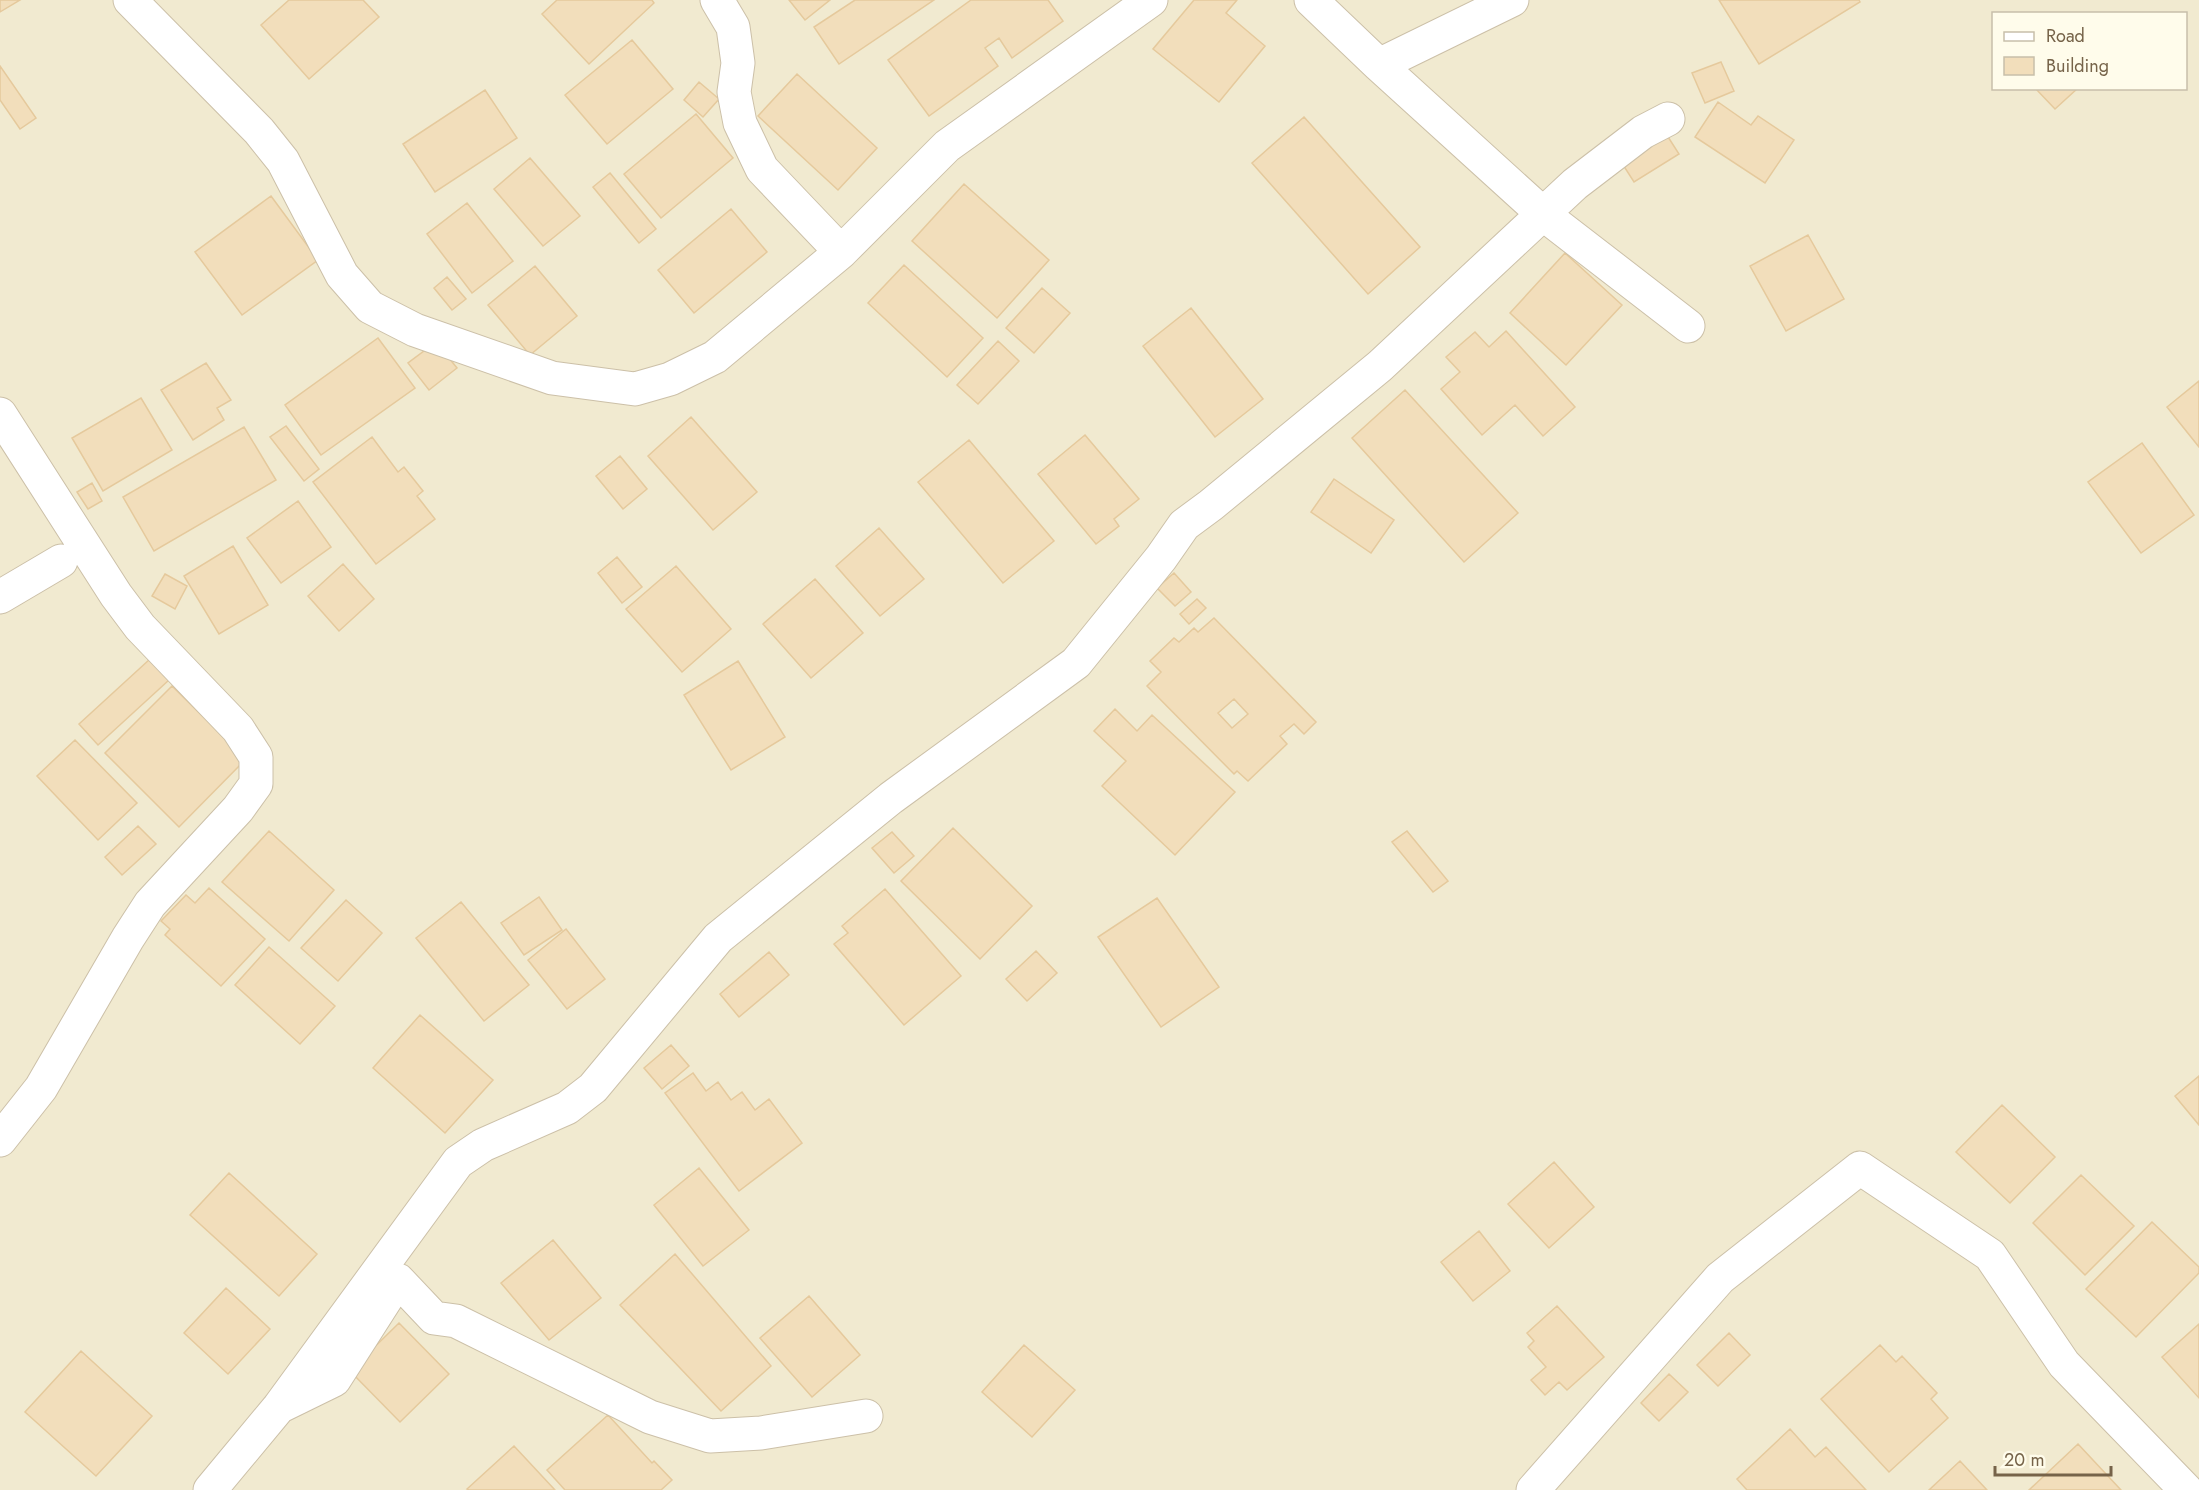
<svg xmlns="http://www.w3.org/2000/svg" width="2199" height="1490" font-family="Jost,sans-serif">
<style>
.residential{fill:#f1ead0;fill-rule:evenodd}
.building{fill:#f2debb;stroke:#e5c99c;stroke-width:1.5;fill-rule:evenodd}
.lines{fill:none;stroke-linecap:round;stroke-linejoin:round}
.minor-casing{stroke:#ccc0a8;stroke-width:35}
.minor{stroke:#fff;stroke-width:33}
</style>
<rect width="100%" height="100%" fill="#fdf9e4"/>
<path class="residential" d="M 0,0 L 2199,0 L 2199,1490 L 0,1490 ZM 1994,14 L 2186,14 L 2186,88 L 1994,88 Z"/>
<path class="building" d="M 0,0 L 20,0 L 0,12 Z
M 289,0 L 363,0 L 379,17 L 309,79 L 261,25 Z
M 557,0 L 652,0 L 654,3 L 589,64 L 542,14 Z
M 789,0 L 830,0 L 805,20 Z
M 855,0 L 934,0 L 839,64 L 814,27 Z
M 971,0 L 1048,0 L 1063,21 L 1012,58 L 999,38 L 985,48 L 998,66 L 929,116 L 888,60 Z
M 1194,0 L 1237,0 L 1226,13 L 1265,46 L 1219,102 L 1153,49 Z
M 1719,0 L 1859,0 L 1860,2 L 1759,64 Z
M 632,40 L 673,89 L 607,144 L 565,95 Z
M 1721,62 L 1734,91 L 1705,103 L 1692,73 Z
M 0,66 L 36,118 L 20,129 L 0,100 Z
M 797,74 L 877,148 L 838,190 L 758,116 Z
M 699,82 L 719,99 L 703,117 L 684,100 Z
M 2035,88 L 2078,88 L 2055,109 Z
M 485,90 L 517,138 L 435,192 L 403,144 Z
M 1718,102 L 1751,125 L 1758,116 L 1794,140 L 1765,183 L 1695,137 Z
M 696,114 L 733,158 L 661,218 L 624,174 Z
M 1304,117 L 1420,247 L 1368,294 L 1252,163 Z
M 1663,129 L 1679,154 L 1634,182 L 1618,157 Z
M 530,158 L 580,216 L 543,246 L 494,189 Z
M 610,173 L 656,229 L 639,243 L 593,187 Z
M 964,184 L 1049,260 L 997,318 L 912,241 Z
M 271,196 L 318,260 L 242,315 L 195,252 Z
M 467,203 L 513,261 L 472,293 L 427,234 Z
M 731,209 L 767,252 L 694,313 L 658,270 Z
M 1808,235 L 1844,299 L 1786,331 L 1750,266 Z
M 1565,253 L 1622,305 L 1566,365 L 1510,313 Z
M 904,265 L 983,338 L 947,377 L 868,303 Z
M 535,266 L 577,316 L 530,355 L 488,305 Z
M 447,277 L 466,299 L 452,310 L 434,288 Z
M 1042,288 L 1070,313 L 1034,353 L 1006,328 Z
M 1191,308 L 1263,399 L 1215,437 L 1143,346 Z
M 1506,331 L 1575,407 L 1543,436 L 1515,405 L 1482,435 L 1441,389 L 1460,372 L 1446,357 L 1475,332 L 1489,347 Z
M 378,338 L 415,388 L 321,455 L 285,405 Z
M 998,341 L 1019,361 L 978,404 L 957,385 Z
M 436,342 L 457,368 L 429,390 L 408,363 Z
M 206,363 L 231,400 L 217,408 L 224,420 L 193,440 L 161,390 Z
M 2199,381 L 2199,447 L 2167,407 Z
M 1405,390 L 1518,513 L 1464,562 L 1352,438 Z
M 141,398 L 172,450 L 103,491 L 72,438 Z
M 691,417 L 757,492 L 713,530 L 648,456 Z
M 286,426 L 319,469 L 304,481 L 270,437 Z
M 244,427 L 276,480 L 154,551 L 123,497 Z
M 1085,435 L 1139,499 L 1114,519 L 1119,526 L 1096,544 L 1038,474 Z
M 372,437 L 398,472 L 404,467 L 423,491 L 417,496 L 435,519 L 376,564 L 313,482 Z
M 969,440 L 1054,541 L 1003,583 L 918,482 Z
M 2142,443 L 2194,515 L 2141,553 L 2088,482 Z
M 620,456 L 647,489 L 623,509 L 596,476 Z
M 1334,479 L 1394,520 L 1371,553 L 1311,512 Z
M 92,483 L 102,501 L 88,509 L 77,492 Z
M 298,501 L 331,547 L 281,583 L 247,538 Z
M 879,528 L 924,579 L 880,616 L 836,566 Z
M 233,546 L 268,605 L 219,634 L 184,576 Z
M 617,557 L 642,587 L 622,603 L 598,573 Z
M 343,564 L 374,599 L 339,631 L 308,596 Z
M 676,566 L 731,629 L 682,672 L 626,609 Z
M 1174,573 L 1191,592 L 1175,606 L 1157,588 Z
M 165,574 L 187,586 L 175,609 L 152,596 Z
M 815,579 L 863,633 L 811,678 L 763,624 Z
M 1197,599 L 1206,608 L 1189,624 L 1180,614 Z
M 1214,618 L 1316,722 L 1304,734 L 1294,724 L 1280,736 L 1287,744 L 1248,781 L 1237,771 L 1234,774 L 1147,686 L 1161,672 L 1150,661 L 1174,638 L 1179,642 L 1194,628 L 1198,632 ZM 1234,699 L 1248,714 L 1232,728 L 1218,713 Z
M 150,659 L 169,680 L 98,745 L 79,724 Z
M 738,661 L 785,737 L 731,770 L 684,695 Z
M 172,686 L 246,759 L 179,827 L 105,753 Z
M 1115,709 L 1137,731 L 1152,715 L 1235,792 L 1175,855 L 1102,786 L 1126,761 L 1094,731 Z
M 75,740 L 137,803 L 98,840 L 37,776 Z
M 138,826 L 156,844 L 122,875 L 105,857 Z
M 953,828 L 1032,906 L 980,959 L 901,881 Z
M 269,831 L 334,890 L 289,941 L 222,882 Z
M 1407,831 L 1448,881 L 1433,892 L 1392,842 Z
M 892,832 L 914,856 L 894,873 L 872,848 Z
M 209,888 L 265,939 L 221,986 L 165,935 L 170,929 L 161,921 L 186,895 L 195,903 Z
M 885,889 L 961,976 L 904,1025 L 834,944 L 848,933 L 842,926 Z
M 539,897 L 562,930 L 524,955 L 501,923 Z
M 1157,898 L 1219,987 L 1161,1027 L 1098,937 Z
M 346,900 L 382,933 L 338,981 L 301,948 Z
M 461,902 L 529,985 L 484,1021 L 416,938 Z
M 566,929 L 605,979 L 567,1009 L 528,960 Z
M 269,947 L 335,1006 L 300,1044 L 235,985 Z
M 1036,951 L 1057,973 L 1027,1001 L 1006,979 Z
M 769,952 L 789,975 L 739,1017 L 720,994 Z
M 420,1015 L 493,1080 L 445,1133 L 373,1068 Z
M 671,1045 L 689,1066 L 662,1089 L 644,1068 Z
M 693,1073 L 706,1091 L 718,1082 L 731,1100 L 742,1092 L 755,1110 L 769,1099 L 802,1143 L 739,1191 L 665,1093 Z
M 2199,1076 L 2199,1125 L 2175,1096 Z
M 2002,1105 L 2055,1157 L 2010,1203 L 1956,1152 Z
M 1554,1162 L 1594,1207 L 1549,1248 L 1508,1204 Z
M 699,1168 L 749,1230 L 703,1266 L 654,1205 Z
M 229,1173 L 317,1254 L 279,1296 L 190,1215 Z
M 2081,1175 L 2134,1226 L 2085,1275 L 2033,1223 Z
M 2152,1222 L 2199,1267 L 2199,1273 L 2136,1337 L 2086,1289 Z
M 1479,1231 L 1510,1271 L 1473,1301 L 1441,1262 Z
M 553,1240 L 601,1298 L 549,1340 L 501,1283 Z
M 675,1254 L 771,1366 L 721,1411 L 620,1305 Z
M 226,1288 L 270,1329 L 228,1374 L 184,1333 Z
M 809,1296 L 860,1355 L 812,1397 L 760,1338 Z
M 1557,1306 L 1604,1357 L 1567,1390 L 1559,1382 L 1545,1395 L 1531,1380 L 1546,1367 L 1528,1347 L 1534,1341 L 1527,1333 Z
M 399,1323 L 449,1374 L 400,1422 L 350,1371 Z
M 2199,1324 L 2199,1398 L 2162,1357 Z
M 1729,1333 L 1750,1355 L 1718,1386 L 1697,1365 Z
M 1024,1345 L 1075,1390 L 1032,1437 L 982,1392 Z
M 1880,1345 L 1896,1362 L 1902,1356 L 1937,1393 L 1931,1399 L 1948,1418 L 1889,1472 L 1821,1399 Z
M 81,1351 L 152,1416 L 96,1476 L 25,1412 Z
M 1669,1374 L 1688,1392 L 1659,1421 L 1641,1403 Z
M 608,1415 L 652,1463 L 654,1461 L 672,1480 L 661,1490 L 565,1490 L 547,1470 Z
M 1790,1429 L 1815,1457 L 1826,1447 L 1866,1490 L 1747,1490 L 1737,1479 Z
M 2078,1444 L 2121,1490 L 2029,1490 Z
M 514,1446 L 555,1490 L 469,1490 L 467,1489 Z
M 1960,1461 L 1987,1490 L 1929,1490 Z"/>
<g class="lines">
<defs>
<path id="minor" d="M 130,0 L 259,131 L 283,161 L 342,275 L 370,307 L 415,330 L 552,378 L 635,389 L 670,379 L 715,357 L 841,252 L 947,146 L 1151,0
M 717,0 L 733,27 L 738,63 L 734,92 L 740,123 L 762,169 L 841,252
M 1311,0 L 1379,65 L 1543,214 L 1688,326
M 1379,65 L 1512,0
M 0,414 L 116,595 L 140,627 L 238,729 L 256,757 L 256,784 L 238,809 L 150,904 L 128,938 L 41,1088 L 0,1140
M 0,597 L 61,561
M 283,1405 L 334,1380 L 398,1280 L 434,1318 L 456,1321 L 650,1417 L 710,1436 L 761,1433 L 866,1416
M 210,1490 L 279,1407 L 458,1162 L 483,1145 L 567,1108 L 593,1088 L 718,938 L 891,798 L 1076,663 L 1161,558 L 1184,525 L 1211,505 L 1380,366 L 1575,184 L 1643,132 L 1668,119
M 1533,1490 L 1720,1278 L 1860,1168 L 1990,1255 L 2064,1364 L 2186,1490"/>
</defs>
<use href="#minor" class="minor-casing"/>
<use href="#minor" class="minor"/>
</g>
<rect x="1992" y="12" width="195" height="78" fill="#fffceb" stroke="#c8bfaa" stroke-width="1.5"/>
<rect x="2004" y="32" width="30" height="9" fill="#ffffff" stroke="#c8bfaa" stroke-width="1.5"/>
<text x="2046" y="42" font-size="18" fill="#766349">Road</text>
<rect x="2004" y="57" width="30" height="18" fill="#f2debb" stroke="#c8bfaa" stroke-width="1.5"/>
<text x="2046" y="72" font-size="18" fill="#766349">Building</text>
<path d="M1995 1466v9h116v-9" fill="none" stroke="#766349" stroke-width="3"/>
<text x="2004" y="1466" font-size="18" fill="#766349" stroke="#fffceb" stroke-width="4.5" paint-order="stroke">20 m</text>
</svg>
